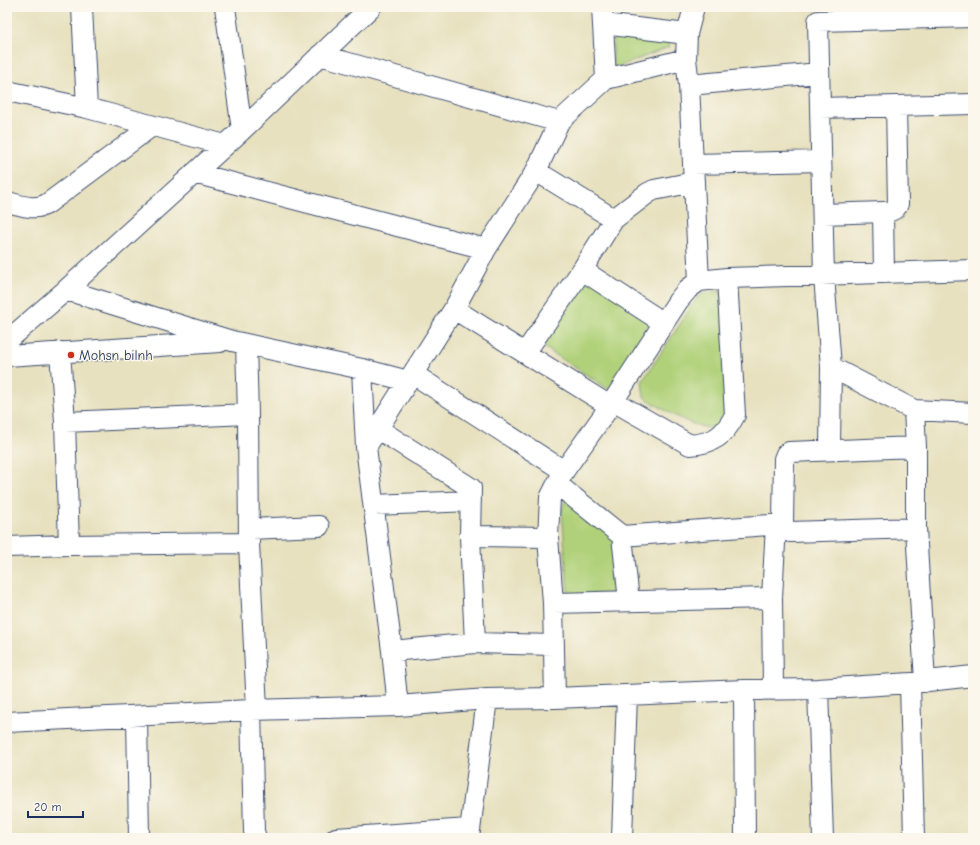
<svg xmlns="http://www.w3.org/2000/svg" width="980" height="845" font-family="'Comic Neue',sans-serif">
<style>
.green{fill:#b0d179;stroke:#66806c}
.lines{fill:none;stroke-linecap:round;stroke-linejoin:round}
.minor-casing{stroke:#3a4a6d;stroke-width:22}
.minor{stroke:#fff;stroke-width:20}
.poi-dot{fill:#c8321e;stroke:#fbf7ec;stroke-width:1.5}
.labels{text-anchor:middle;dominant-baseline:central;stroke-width:3;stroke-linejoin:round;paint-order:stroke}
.poi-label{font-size:14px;fill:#1b2f5e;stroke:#fbf7ec;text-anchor:start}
</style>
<rect width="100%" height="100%" fill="#fbf7ec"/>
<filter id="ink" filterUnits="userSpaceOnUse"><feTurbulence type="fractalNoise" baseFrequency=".025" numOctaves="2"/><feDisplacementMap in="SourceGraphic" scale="8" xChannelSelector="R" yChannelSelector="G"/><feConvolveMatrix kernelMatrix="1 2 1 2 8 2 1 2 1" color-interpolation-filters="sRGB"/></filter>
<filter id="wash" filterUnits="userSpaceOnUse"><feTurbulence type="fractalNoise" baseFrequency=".012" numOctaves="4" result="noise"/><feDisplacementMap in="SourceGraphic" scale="16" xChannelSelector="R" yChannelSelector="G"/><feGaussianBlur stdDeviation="0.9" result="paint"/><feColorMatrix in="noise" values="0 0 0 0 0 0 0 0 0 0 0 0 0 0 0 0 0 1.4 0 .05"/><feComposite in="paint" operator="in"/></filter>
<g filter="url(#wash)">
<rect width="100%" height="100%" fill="#e7e1bf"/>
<path class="green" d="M 613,28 L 670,37 L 669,47 L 613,69 Z
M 588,276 L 655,319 L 610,390 L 539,344 Z
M 721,290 L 730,408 L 725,422 C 721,424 717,426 713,427 C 696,431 658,406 644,397 L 642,382 L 697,298 L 703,294 Z
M 567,494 L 620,530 L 623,593 L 568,595 L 562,510 Z"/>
</g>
<g filter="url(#ink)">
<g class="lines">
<defs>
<path id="minor" d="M 82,7 L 87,108
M 225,7 L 242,130
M 602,7 L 606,79
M 694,7 L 687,34 L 686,59 L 689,85 L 699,281
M 603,24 L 687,34
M 320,55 L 559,122
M 689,85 L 819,73
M 7,91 L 87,108 L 225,145
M 820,108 L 973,104
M 693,164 L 821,161
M 536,171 L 614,219
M 194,173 L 486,249
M 7,202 C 21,205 34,211 47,204 L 152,126
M 883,212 L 884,273
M 823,214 L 883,212 C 890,212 895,211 898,204 L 896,106
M 582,270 L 664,323
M 66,290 L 232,341 L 362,369 L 408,381
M 454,309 L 610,406
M 7,341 L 66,290 L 242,130 L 371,7
M 246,344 L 248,414 L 249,543 L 257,710
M 60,352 L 65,422 L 69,545
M 525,353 L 582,270 L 614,219 L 648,193 L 654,190 L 694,182
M 7,356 L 220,342
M 831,367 L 914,410
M 362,369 L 366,447 L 392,651 L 398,706
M 413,374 L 564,471
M 613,401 L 690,445 C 714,443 724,436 735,415 L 727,278
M 65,422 L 248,414
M 378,429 L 471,488 L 470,536 L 475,643
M 366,447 L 454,309 L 486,249 L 536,171 L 559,122 L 606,79 L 686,59
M 916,447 L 789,452 L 786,454 L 784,459 L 783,524 L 784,529 L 790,532 L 916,528
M 830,450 L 831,367 L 824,276 L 818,21 L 973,17
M 557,484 L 622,536 L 783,524
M 374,505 L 471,501
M 249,529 L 319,526
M 470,536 L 548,537
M 622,536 L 629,601
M 7,547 L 69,545 L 249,543
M 553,603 L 772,598
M 392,651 L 475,643 L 553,645
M 925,682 L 916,528 L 916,447 L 914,410 L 973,413
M 910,683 L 914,838
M 818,689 L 823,838
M 744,690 L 745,838
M 773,690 L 772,598 L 776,525
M 555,698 L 553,603 L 548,537 L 550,498 L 557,484 L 564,471 L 610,406 L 678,301 L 688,289 L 699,281 L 727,278 L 973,270
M 251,710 L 254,831 L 256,838
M 137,716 L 139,838
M 7,722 L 251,710 L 398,706 L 487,699 L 555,698 L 744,690 L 818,689 L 910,683 L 973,676
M 336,838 L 469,829
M 469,838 L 487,699
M 622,838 L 627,695"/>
</defs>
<use href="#minor" class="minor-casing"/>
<use href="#minor" class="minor"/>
</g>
</g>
<circle class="poi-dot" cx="71" cy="355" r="4"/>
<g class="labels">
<g class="poi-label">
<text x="79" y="355">Mohsn bilnh</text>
</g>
</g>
<rect width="980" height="845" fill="none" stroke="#fbf7ec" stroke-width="24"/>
<path d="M28 811v6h55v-6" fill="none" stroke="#1b2f5e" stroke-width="2"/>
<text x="34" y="811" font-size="12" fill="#1b2f5e" stroke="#fbf7ec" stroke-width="3" paint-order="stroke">20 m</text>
</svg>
